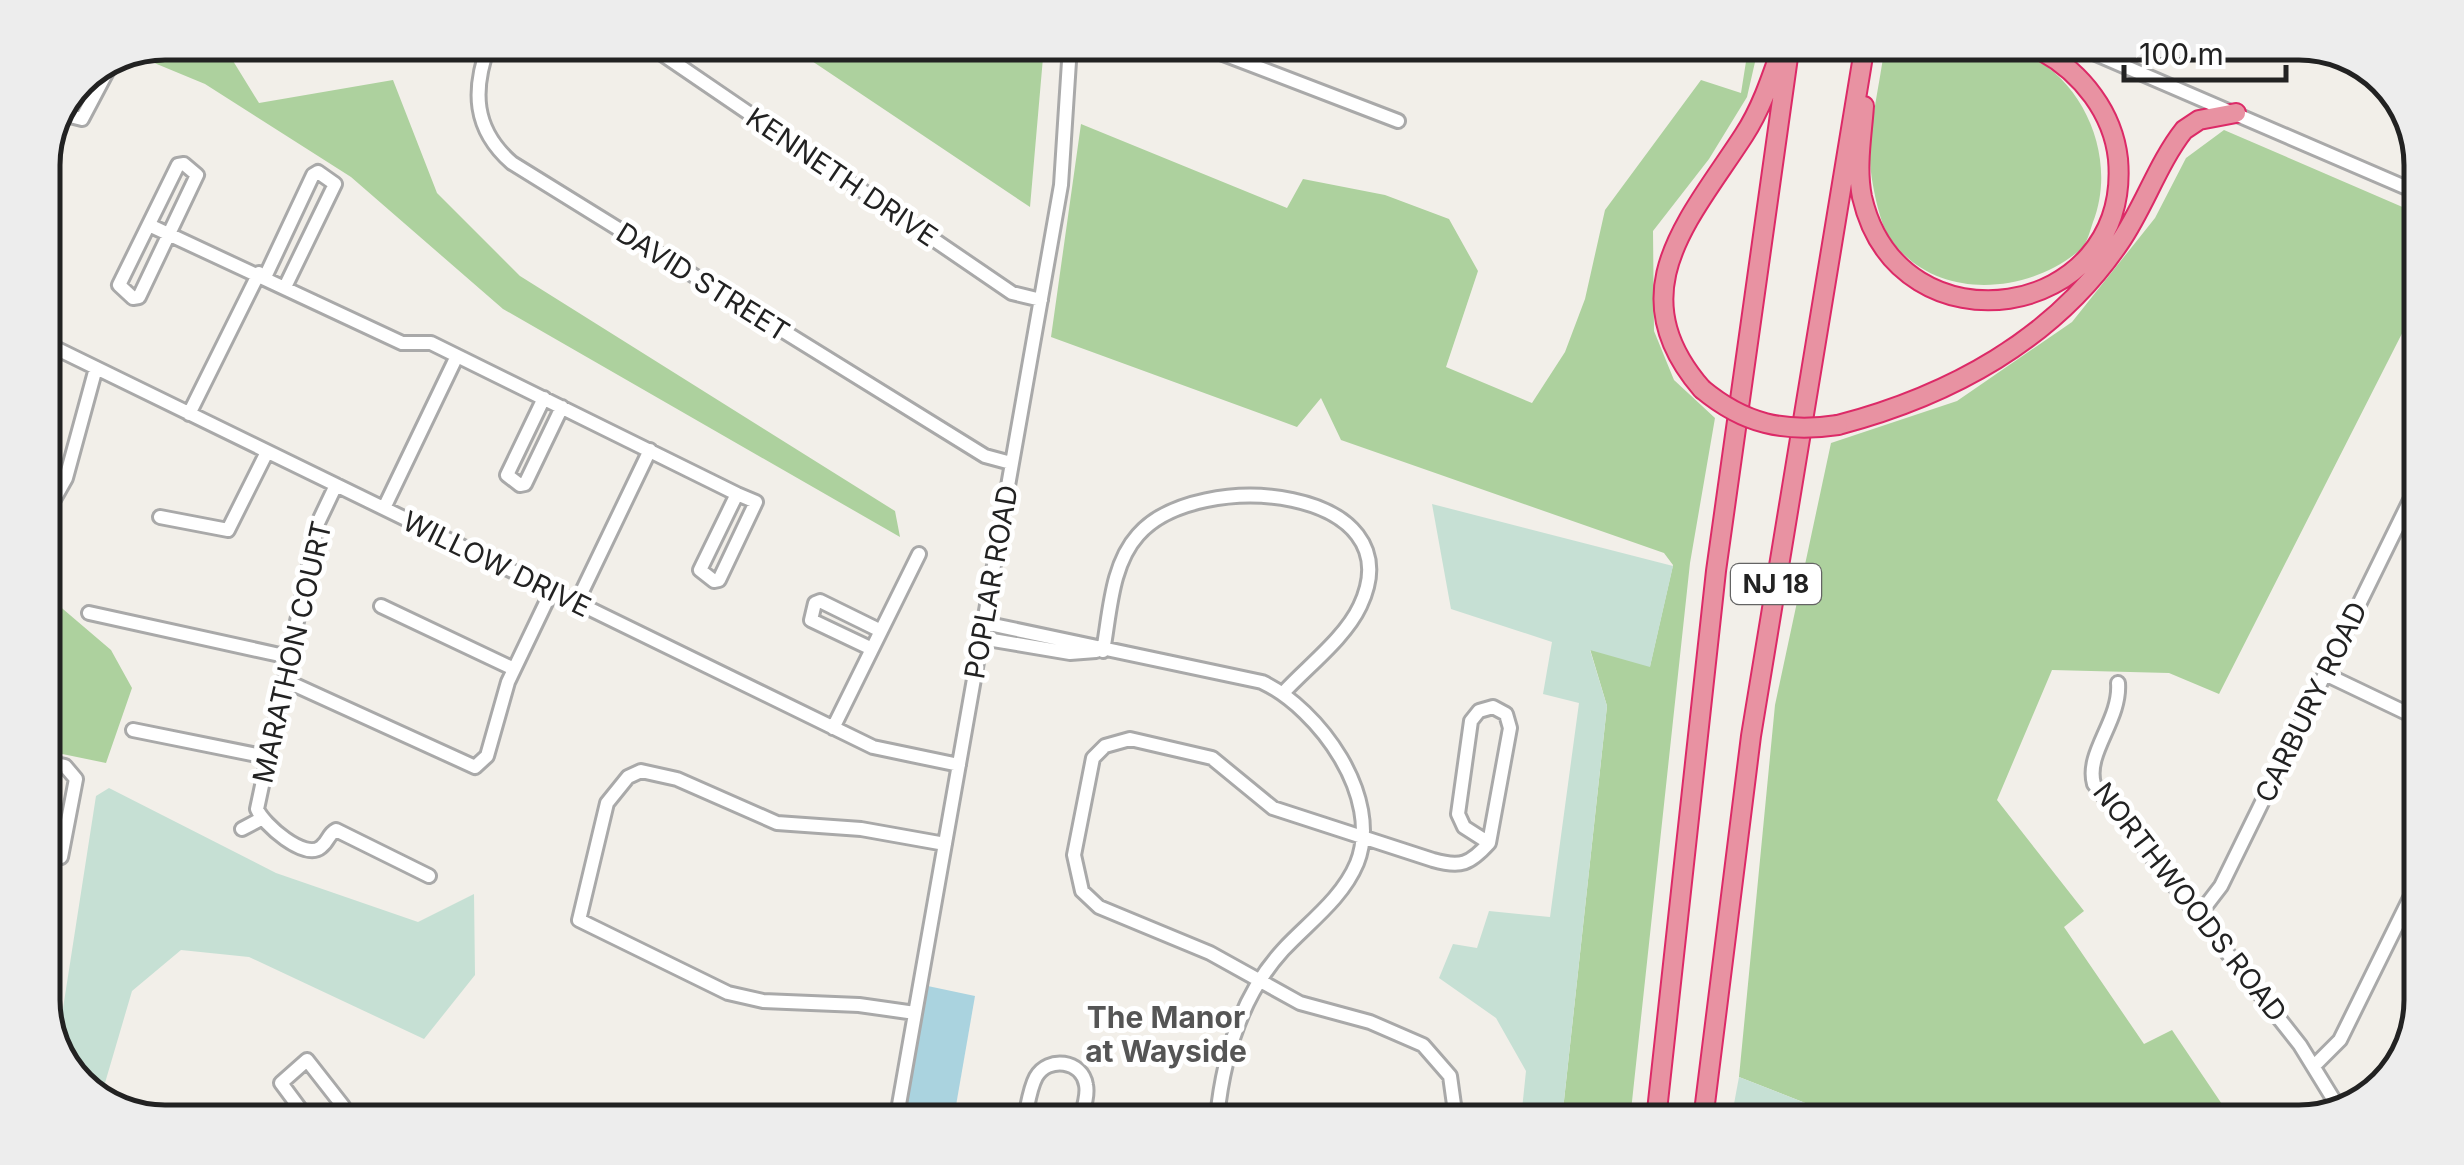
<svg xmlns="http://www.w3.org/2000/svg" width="2464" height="1165" font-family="Inter,sans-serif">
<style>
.forest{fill:#add19e}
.wetland{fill:#c6e0d4}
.water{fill:#aad3df}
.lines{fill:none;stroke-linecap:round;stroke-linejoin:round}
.minor-casing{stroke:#a9a9a9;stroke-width:18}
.highway-casing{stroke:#dc2a67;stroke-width:22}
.minor{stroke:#fff;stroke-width:12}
.highway{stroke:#e892a2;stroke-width:18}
.highway-bridge-casing{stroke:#dc2a67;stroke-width:22;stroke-linecap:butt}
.highway-bridge{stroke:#e892a2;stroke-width:18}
.labels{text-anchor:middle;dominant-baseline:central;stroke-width:10;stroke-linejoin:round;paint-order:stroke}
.shield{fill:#fff;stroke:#646464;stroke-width:2.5}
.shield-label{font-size:25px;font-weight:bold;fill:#222}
.street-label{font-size:28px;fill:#222;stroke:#fff}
.neighbourhood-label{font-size:30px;font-weight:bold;fill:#555;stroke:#fff}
.rim{fill:none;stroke:#222;stroke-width:5}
</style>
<rect width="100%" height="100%" fill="#f2efe9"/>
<path class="forest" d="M 165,43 L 222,43 L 259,103 L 393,80 L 437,193 L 520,276 L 895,511 L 900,537 L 503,309 L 351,177 L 205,84 L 135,55 Z
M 788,45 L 1044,46 L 1030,207 Z
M 1748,49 L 1758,49 L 1747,97 L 1709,159 L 1653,231 L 1654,331 L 1674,380 L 1715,418 L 1690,563 L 1630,1120 L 1562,1119 L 1607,706 L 1590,649 L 1650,666 L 1673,565 L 1664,553 L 1341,440 L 1321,398 L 1297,427 L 1051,337 L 1081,124 L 1287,208 L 1303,179 L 1385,195 L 1449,219 L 1478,271 L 1446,367 L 1532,403 L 1565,352 L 1585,299 L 1605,210 L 1701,80 L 1741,93 Z
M 1884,50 L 2020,51 C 2084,77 2118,158 2093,222 C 2090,231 2087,244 2080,250 C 2026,296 1933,301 1890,238 C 1880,224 1873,189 1871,172 C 1866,139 1880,85 1884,50 Z
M 2224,130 L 2421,215 L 2420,298 L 2219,694 L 2169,673 L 2052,670 L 1997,800 L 2084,911 L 2064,927 L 2144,1044 L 2172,1030 L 2234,1122 L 1851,1121 L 1739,1077 L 1775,705 L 1831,443 L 1957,401 L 2072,322 L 2155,218 L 2186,158 Z
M 43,592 L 111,650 L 132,688 L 106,763 L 43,750 Z"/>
<path class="wetland" d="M 1432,504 L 1673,566 L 1650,667 L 1590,650 L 1607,706 L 1562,1119 L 1521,1119 L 1526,1071 L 1496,1018 L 1439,978 L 1453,944 L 1477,948 L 1489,911 L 1550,917 L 1579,703 L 1543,694 L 1552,642 L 1451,609 Z
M 109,788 L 276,873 L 418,922 L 474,894 L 475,975 L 424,1039 L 249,957 L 181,950 L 132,991 L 100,1100 L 67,1074 L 57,1047 L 96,796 Z
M 1739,1077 L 1851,1121 L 1731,1120 Z"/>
<path class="water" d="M 923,985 L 975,996 L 954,1117 L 894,1116 Z"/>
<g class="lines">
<defs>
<path id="minor" d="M 489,44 C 472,90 473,129 512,163 L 985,456 L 1011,463
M 649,45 L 1012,293 L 1041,300
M 1205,47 L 1398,121
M 2089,51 L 2421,194
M 62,114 L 82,119 L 110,66
M 184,164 L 197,175 L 139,297 L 133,298 L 119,285 L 178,165 Z
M 43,222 L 48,225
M 149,225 L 402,343 L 431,343 L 737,494
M 266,275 L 313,175 L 318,172 L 335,184 L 286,285
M 43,342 L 873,747 L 959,765
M 544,398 L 507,475 L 520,485 L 525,484 L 562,407
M 189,414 L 259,273
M 336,485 L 318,523 L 257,809 C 263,824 305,861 321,847 C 329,841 328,834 336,830 L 429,876
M 737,494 L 756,502 L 719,580 L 714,581 L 700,570 Z
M 384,508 L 457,356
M 160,517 L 228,530 L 267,452
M 43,519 L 66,478 L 96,368
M 577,602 L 650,450
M 381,606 L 514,669
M 89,613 L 289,657
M 984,623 L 1262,682 C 1319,709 1383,797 1357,863 C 1342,899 1308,923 1283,950 C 1241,996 1223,1058 1217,1118
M 981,638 L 1070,653 L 1096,651
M 872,649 L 811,620 L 815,603 L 820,601 L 881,631
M 1103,651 C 1110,613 1111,565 1138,535 C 1198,466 1416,487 1360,606 C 1345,638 1308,666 1284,692
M 2325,674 L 2415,717
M 284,680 L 475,767 L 487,756 L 508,682 L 552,590
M 2118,683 C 2121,720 2085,753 2094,784 L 2300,1045 L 2340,1110
M 1493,707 L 1506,714 L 1510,728 L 1489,843 L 1464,827 L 1458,814 L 1471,721 L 1479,711 Z
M 833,728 L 919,554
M 133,730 L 267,757
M 43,761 L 65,766 L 76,779 L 61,857
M 242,829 L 261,819
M 2198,916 L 2221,886 L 2418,484
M 43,945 L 48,968 L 43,1009
M 915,1013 L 859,1005 L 763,1001 L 728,993 L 579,920 L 607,803 L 628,777 L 641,771 L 677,779 L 777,823 L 861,829 L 945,844
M 2315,1065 L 2340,1040 L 2414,890
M 304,1114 L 281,1083 L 307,1060 L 343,1106 L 338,1114
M 897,1116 L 1061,185 L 1070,46
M 1025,1117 C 1028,1104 1030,1088 1036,1077 C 1048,1056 1082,1060 1086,1085 C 1088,1095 1084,1107 1081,1117
M 1456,1119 L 1450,1076 L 1423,1045 L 1370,1022 L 1300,1003 L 1210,953 L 1099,907 L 1082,891 L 1074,855 L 1093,758 L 1105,746 L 1130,739 L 1212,758 L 1273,808 L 1433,860 C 1461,868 1470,864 1489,843"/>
<path id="highway" d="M 1864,106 C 1862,135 1856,167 1862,197 C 1899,357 2132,321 2118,159 C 2113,113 2082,73 2042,51
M 1702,389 C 1618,292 1689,220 1744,135 C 1761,109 1771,79 1781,50
M 1838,425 C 1949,396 2054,340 2120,242 C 2144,207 2158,163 2184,130 L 2199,120 L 2236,113
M 1656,1120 L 1716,571 L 1789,50
M 1703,1120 L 1751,736 L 1864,50"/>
</defs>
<use href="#minor" class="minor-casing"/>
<use href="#highway" class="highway-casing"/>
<use href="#minor" class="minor"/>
<use href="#highway" class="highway"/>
<defs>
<path id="highway-bridge" d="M 1702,389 C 1744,424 1784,433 1838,425"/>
</defs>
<use href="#highway-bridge" class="highway-bridge-casing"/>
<use href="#highway-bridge" class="highway-bridge"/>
</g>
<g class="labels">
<rect class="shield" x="1731" y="564" width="90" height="40" rx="8"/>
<g class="shield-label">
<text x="1776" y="584">NJ 18</text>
</g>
<g class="street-label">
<text transform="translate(842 177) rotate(34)">KENNETH DRIVE</text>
<text transform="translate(703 282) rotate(32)">DAVID STREET</text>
<text transform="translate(497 564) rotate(26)">WILLOW DRIVE</text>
<text transform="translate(991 582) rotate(-80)">POPLAR ROAD</text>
<text transform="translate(292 652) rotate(-77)">MARATHON COURT</text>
<text transform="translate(2311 702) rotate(-64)">CARBURY ROAD</text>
<text transform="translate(2190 902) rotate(52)">NORTHWOODS ROAD</text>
</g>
<g class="neighbourhood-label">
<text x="1166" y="1017">The Manor<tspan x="1166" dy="34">at Wayside</tspan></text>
</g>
</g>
<path d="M0 0H2464V1165H0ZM165 60H2299A105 105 0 0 1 2404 165V1000A105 105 0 0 1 2299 1105H165A105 105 0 0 1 60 1000V165A105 105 0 0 1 165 60Z" fill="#ededed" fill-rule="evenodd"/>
<path class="rim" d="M165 60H2299A105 105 0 0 1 2404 165V1000A105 105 0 0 1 2299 1105H165A105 105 0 0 1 60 1000V165A105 105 0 0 1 165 60Z"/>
<path d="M2124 65v15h162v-15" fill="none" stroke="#222222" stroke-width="5"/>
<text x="2139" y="65" font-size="30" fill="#222222" stroke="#ffffff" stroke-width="8" paint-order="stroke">100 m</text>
</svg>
